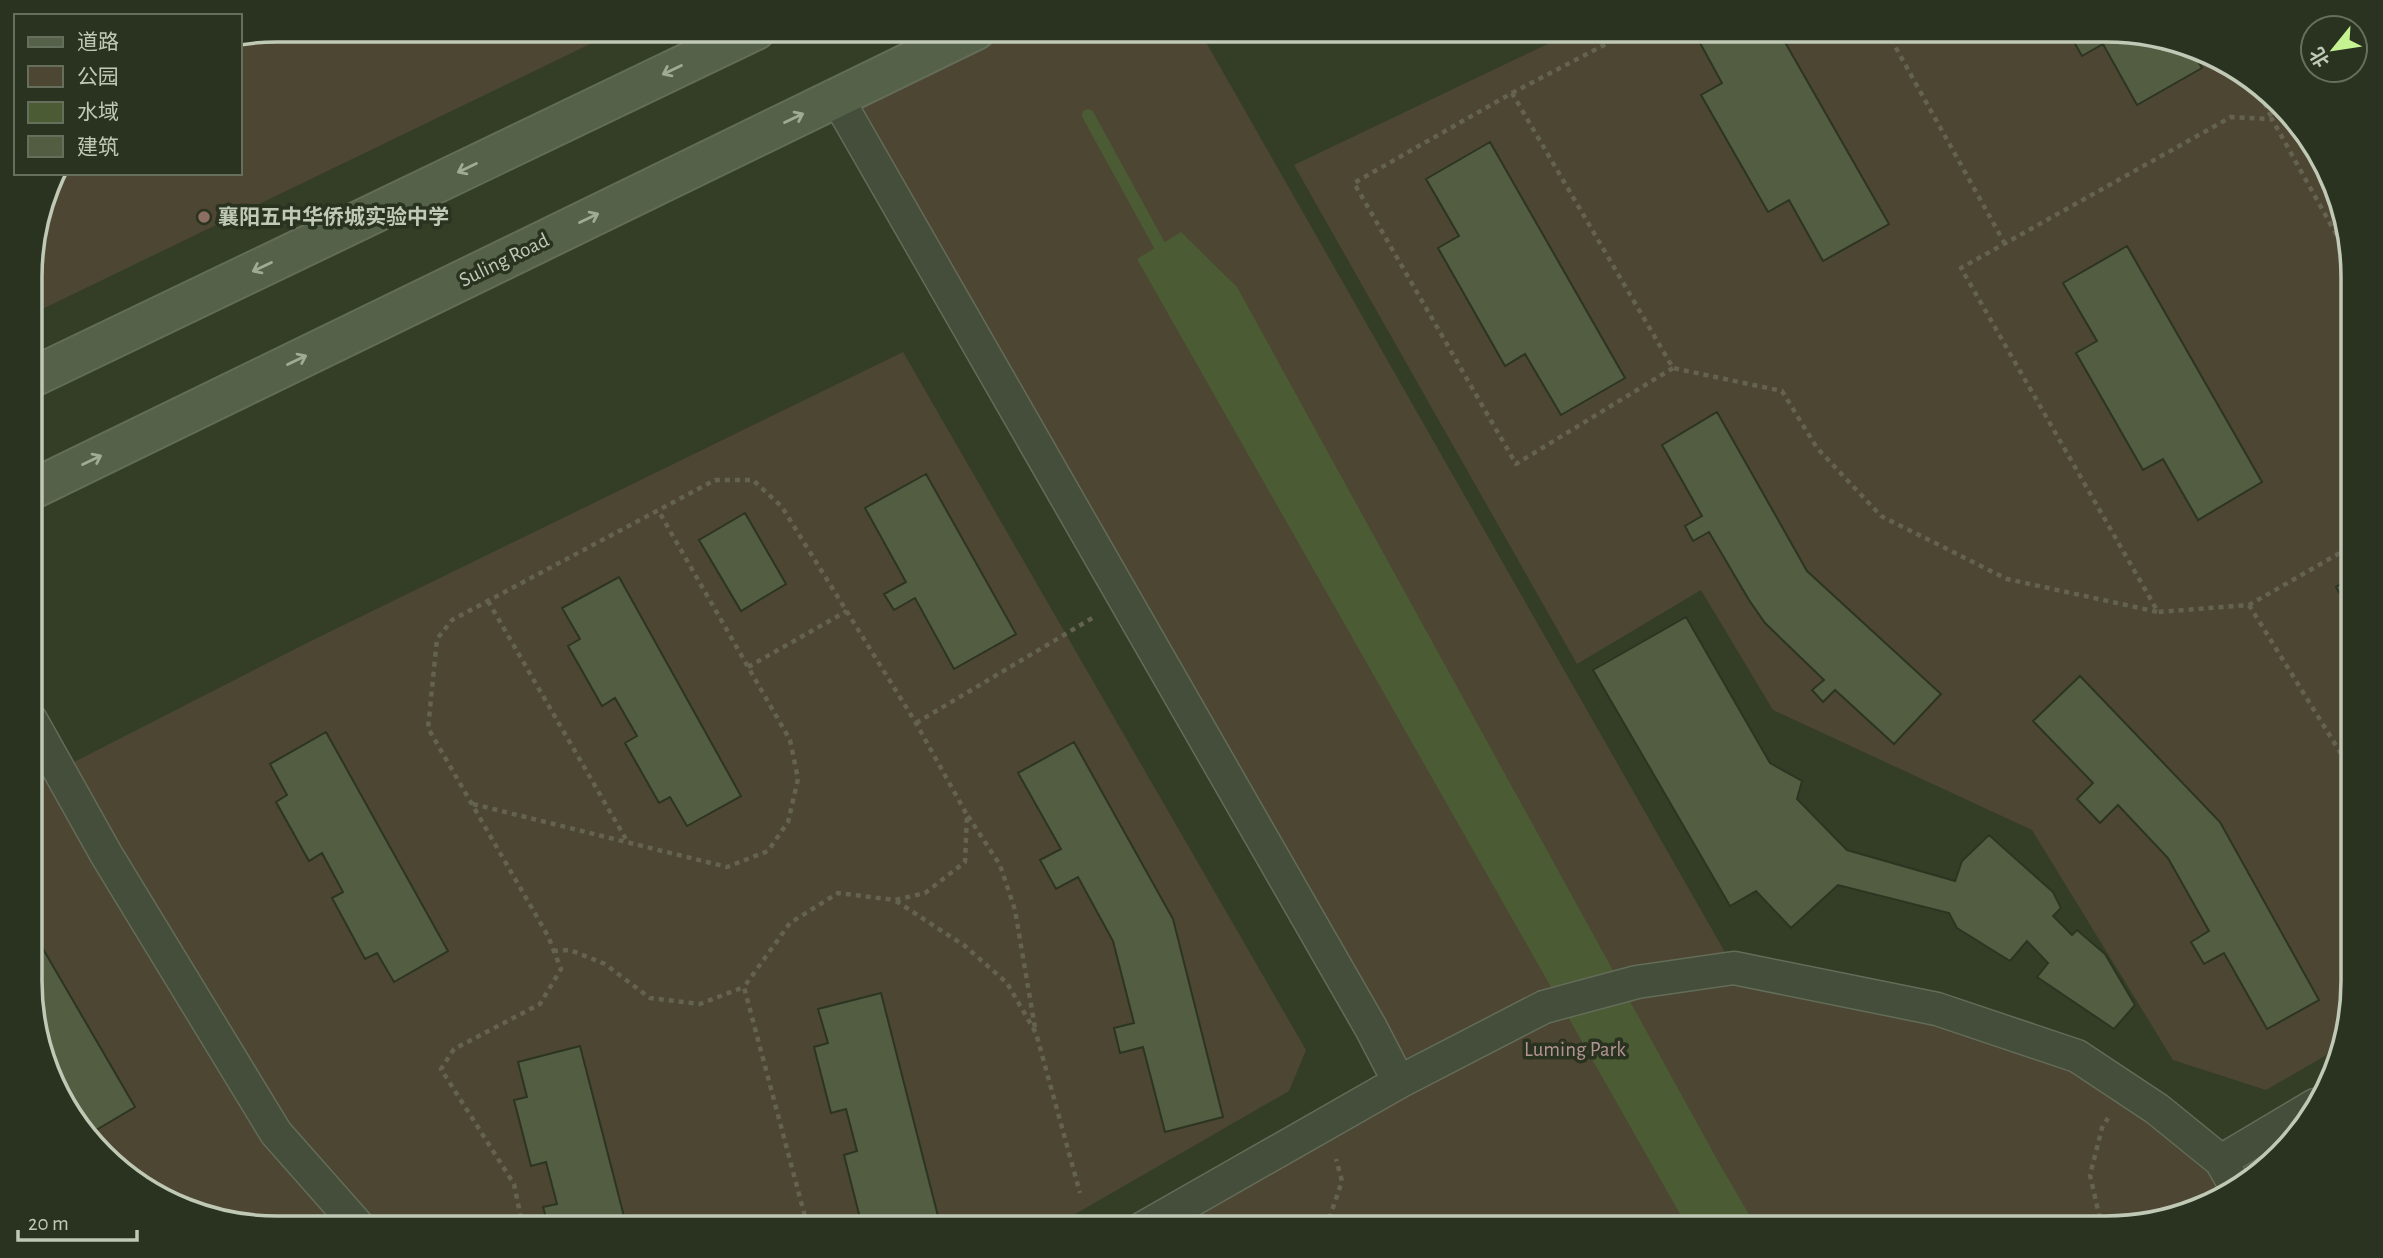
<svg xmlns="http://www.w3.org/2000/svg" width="2383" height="1258" font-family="'Alegreya Sans','Noto Sans SC',sans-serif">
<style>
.green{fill:#4d4633}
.water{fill:#4b5b33}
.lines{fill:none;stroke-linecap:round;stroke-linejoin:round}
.stream{stroke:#4b5b33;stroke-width:12}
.building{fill:#535d42;stroke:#2c3521;stroke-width:2}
.minor-casing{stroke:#636c58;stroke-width:35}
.secondary-casing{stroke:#636c58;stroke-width:42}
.path{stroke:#64634f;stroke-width:4.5;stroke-dasharray:5 5;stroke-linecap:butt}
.minor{stroke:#454e3a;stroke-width:32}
.secondary{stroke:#556148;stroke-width:38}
.oneway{stroke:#a0aa95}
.education-dot{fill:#8d6e63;stroke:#2a331f;stroke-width:2.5}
.labels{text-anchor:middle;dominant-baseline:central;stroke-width:7;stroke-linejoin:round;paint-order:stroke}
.poi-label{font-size:21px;font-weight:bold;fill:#c0c9b6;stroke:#2a331f;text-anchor:start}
.street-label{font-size:21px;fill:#c0c9b6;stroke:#2a331f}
.park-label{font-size:21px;fill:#b29492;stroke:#2a331f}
.rim{fill:none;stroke:#c0c9b6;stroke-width:3.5}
</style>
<rect width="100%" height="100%" fill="#343e26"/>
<path class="green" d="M 277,30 L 619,30 L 30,315 L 30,260 L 54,173 L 240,173 L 240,37 Z
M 976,30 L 1199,30 L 1734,968 L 2077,1056 L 2237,1189 L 2122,1228 L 1143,1228 L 1398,1082 L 837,98 Z
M 1577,30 L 2106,30 L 2216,55 L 2311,139 L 2351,245 L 2353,982 L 2337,1049 L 2266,1090 L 2173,1060 L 2032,830 L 1773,710 L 1701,590 L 1577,664 L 1294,165 Z
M 903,352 L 1306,1050 L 1289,1091 L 1051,1228 L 277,1228 L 167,1203 L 81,1131 L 32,1014 L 31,784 L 309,642 Z"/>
<path class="water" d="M 1181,232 L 1237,287 L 1719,1163 L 1757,1228 L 1688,1228 L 1137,259 Z"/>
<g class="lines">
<path class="stream" d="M 1088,115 L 1167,259"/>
</g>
<path class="building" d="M 1693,30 L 1778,30 L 1889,224 L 1823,261 L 1789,200 L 1768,212 L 1701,95 L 1722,83 Z
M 2067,30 L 2106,30 L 2191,50 L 2202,68 L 2137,105 L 2103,44 L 2082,56 Z
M 1490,142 L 1625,378 L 1561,415 L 1525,354 L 1505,366 L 1438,248 L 1459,236 L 1426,179 Z
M 2127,246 L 2262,482 L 2198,520 L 2163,459 L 2143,470 L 2076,353 L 2097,341 L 2063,283 Z
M 1717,412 L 1807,571 L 1941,694 L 1894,744 L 1835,690 L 1823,702 L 1812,690 L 1824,680 L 1765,623 L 1749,600 L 1709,532 L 1693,541 L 1685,526 L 1702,516 L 1662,445 Z
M 926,474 L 1016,634 L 954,669 L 915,598 L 894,610 L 884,594 L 906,582 L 865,508 Z
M 745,513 L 786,584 L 741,611 L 699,540 Z
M 619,577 L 741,796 L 687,826 L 670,797 L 659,803 L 625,743 L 637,736 L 615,698 L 602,706 L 568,646 L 580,639 L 562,608 Z
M 2352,578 L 2352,615 L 2336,587 Z
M 1686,617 L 1770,763 L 1802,781 L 1797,799 L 1847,850 L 1955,881 L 1962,861 L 1989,835 L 2053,892 L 2061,908 L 2053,916 L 2072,935 L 2077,930 L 2105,954 L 2135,1005 L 2114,1029 L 2037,977 L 2048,963 L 2027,941 L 2010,961 L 1957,928 L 1949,913 L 1838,885 L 1791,928 L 1756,891 L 1730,906 L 1593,670 Z
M 2080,676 L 2220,822 L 2319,1000 L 2267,1029 L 2224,953 L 2204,964 L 2191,942 L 2209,931 L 2168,858 L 2118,805 L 2100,823 L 2077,799 L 2093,783 L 2033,721 Z
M 326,732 L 448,951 L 394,982 L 377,953 L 365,959 L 332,898 L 343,892 L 322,853 L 309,861 L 276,802 L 287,795 L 270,764 Z
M 1074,742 L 1173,919 L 1223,1117 L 1165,1132 L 1143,1047 L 1120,1053 L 1114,1028 L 1134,1023 L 1113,941 L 1078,877 L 1056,889 L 1040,860 L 1061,849 L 1018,773 Z
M 32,930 L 135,1107 L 86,1136 L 81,1131 L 32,1014 Z
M 881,993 L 941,1228 L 877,1228 L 874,1218 L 861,1222 L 844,1155 L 857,1151 L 846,1109 L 831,1113 L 814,1047 L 828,1043 L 818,1009 Z
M 580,1046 L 627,1228 L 549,1228 L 543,1207 L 557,1204 L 546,1162 L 531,1166 L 514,1100 L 527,1097 L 518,1062 Z"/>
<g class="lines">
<defs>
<path id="minor" d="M 837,98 L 1371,1028 L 1399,1082 L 1143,1228
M 31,720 L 106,854 L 276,1133 L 360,1228
M 1399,1082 L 1544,1007 L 1637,982 L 1734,968 L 1937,1009 L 2077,1056 L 2157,1109 L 2221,1161 L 2237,1189
M 2221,1161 L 2315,1105"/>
<path id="secondary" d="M 31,378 L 756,30
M 31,490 L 976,30"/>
</defs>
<use href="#minor" class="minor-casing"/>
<use href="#secondary" class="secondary-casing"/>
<path class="path" d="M 1886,30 L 2005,244
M 1512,93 L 1633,30
M 2260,94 L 2272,118
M 2351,261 L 2272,119 L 2231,117 L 1961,268 L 2158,612 L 2249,605 L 2352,546
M 1673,368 L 1516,464 L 1354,183 L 1512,93 L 1673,368 L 1782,391 L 1817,448 L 1881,516 L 2007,579 L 2158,612
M 488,601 L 627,841
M 2249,605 L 2353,773
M 748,667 L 847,611
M 916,723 L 1094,617
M 473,804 L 727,867 L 768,851 L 788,822 L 798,779 L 790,740 L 658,510
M 968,816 L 1000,865 L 1015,910 L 1035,1028
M 896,901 L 965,946 L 1007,983 L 1036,1033 L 1080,1193
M 553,951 L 570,950 L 605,964 L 650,998 L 700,1004 L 744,987
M 523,1228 L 514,1184 L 441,1069 L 454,1049 L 540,1004 L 561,969 L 548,936 L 428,728 L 437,639 L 452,620 L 715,480 L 753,480 L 782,507 L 916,723 L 967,815 L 965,862 L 925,893 L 895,900 L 838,893 L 790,923 L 744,987 L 808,1228
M 1326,1228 L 1342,1181 L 1336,1159
M 2102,1228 L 2090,1175 L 2102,1128 L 2108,1118"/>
<use href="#minor" class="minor"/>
<use href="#secondary" class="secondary"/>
</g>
<defs><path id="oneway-shaft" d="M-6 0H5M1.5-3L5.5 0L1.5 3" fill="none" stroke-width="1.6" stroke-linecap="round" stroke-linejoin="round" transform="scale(1.75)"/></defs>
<g class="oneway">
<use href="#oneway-shaft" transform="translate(672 70) rotate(154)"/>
<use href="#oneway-shaft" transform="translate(794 118) rotate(-26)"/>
<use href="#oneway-shaft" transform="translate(467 168) rotate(154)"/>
<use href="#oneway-shaft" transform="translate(589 218) rotate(-26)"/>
<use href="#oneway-shaft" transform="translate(262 267) rotate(154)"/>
<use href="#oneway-shaft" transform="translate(297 360) rotate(-26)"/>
<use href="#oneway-shaft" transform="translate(92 460) rotate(-26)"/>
</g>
<circle class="education-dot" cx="204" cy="217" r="7"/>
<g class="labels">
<g class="poi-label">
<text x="218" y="217">襄阳五中华侨城实验中学</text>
</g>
<g class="street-label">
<text transform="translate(504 260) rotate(-26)">Suling Road</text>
</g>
<g class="park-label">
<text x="1575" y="1049">Luming Park</text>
</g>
</g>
<path d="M0 0H2383V1258H0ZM277 42H2106A235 235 0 0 1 2341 277V981A235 235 0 0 1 2106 1216H277A235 235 0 0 1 42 981V277A235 235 0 0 1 277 42Z" fill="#2a331f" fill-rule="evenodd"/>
<path class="rim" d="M277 42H2106A235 235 0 0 1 2341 277V981A235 235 0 0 1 2106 1216H277A235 235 0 0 1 42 981V277A235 235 0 0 1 277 42Z"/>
<rect x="14" y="14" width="228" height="161" fill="#2a331f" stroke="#666f5b" stroke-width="2"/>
<rect x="28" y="37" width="35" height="10" fill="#556148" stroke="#666f5b" stroke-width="2"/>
<text x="77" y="49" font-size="21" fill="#c0c9b6">道路</text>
<rect x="28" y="66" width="35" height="21" fill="#4d4633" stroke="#666f5b" stroke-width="2"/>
<text x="77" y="84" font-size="21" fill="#c0c9b6">公园</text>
<rect x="28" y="102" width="35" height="21" fill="#4b5b33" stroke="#666f5b" stroke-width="2"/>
<text x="77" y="119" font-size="21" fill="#c0c9b6">水域</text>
<rect x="28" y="136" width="35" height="21" fill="#535d42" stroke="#666f5b" stroke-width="2"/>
<text x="77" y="154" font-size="21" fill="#c0c9b6">建筑</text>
<g transform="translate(2334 49) rotate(240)"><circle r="33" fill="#2a331f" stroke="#666f5b" stroke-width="2"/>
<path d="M0-5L12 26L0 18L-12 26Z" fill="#c6f391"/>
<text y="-10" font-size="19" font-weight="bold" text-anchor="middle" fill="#c0c9b6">北</text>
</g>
<path d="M18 1230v10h119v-10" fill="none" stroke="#c0c9b6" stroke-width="3.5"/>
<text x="28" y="1230" font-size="21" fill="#c0c9b6" stroke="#2a331f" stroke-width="5" paint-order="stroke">20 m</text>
</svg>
